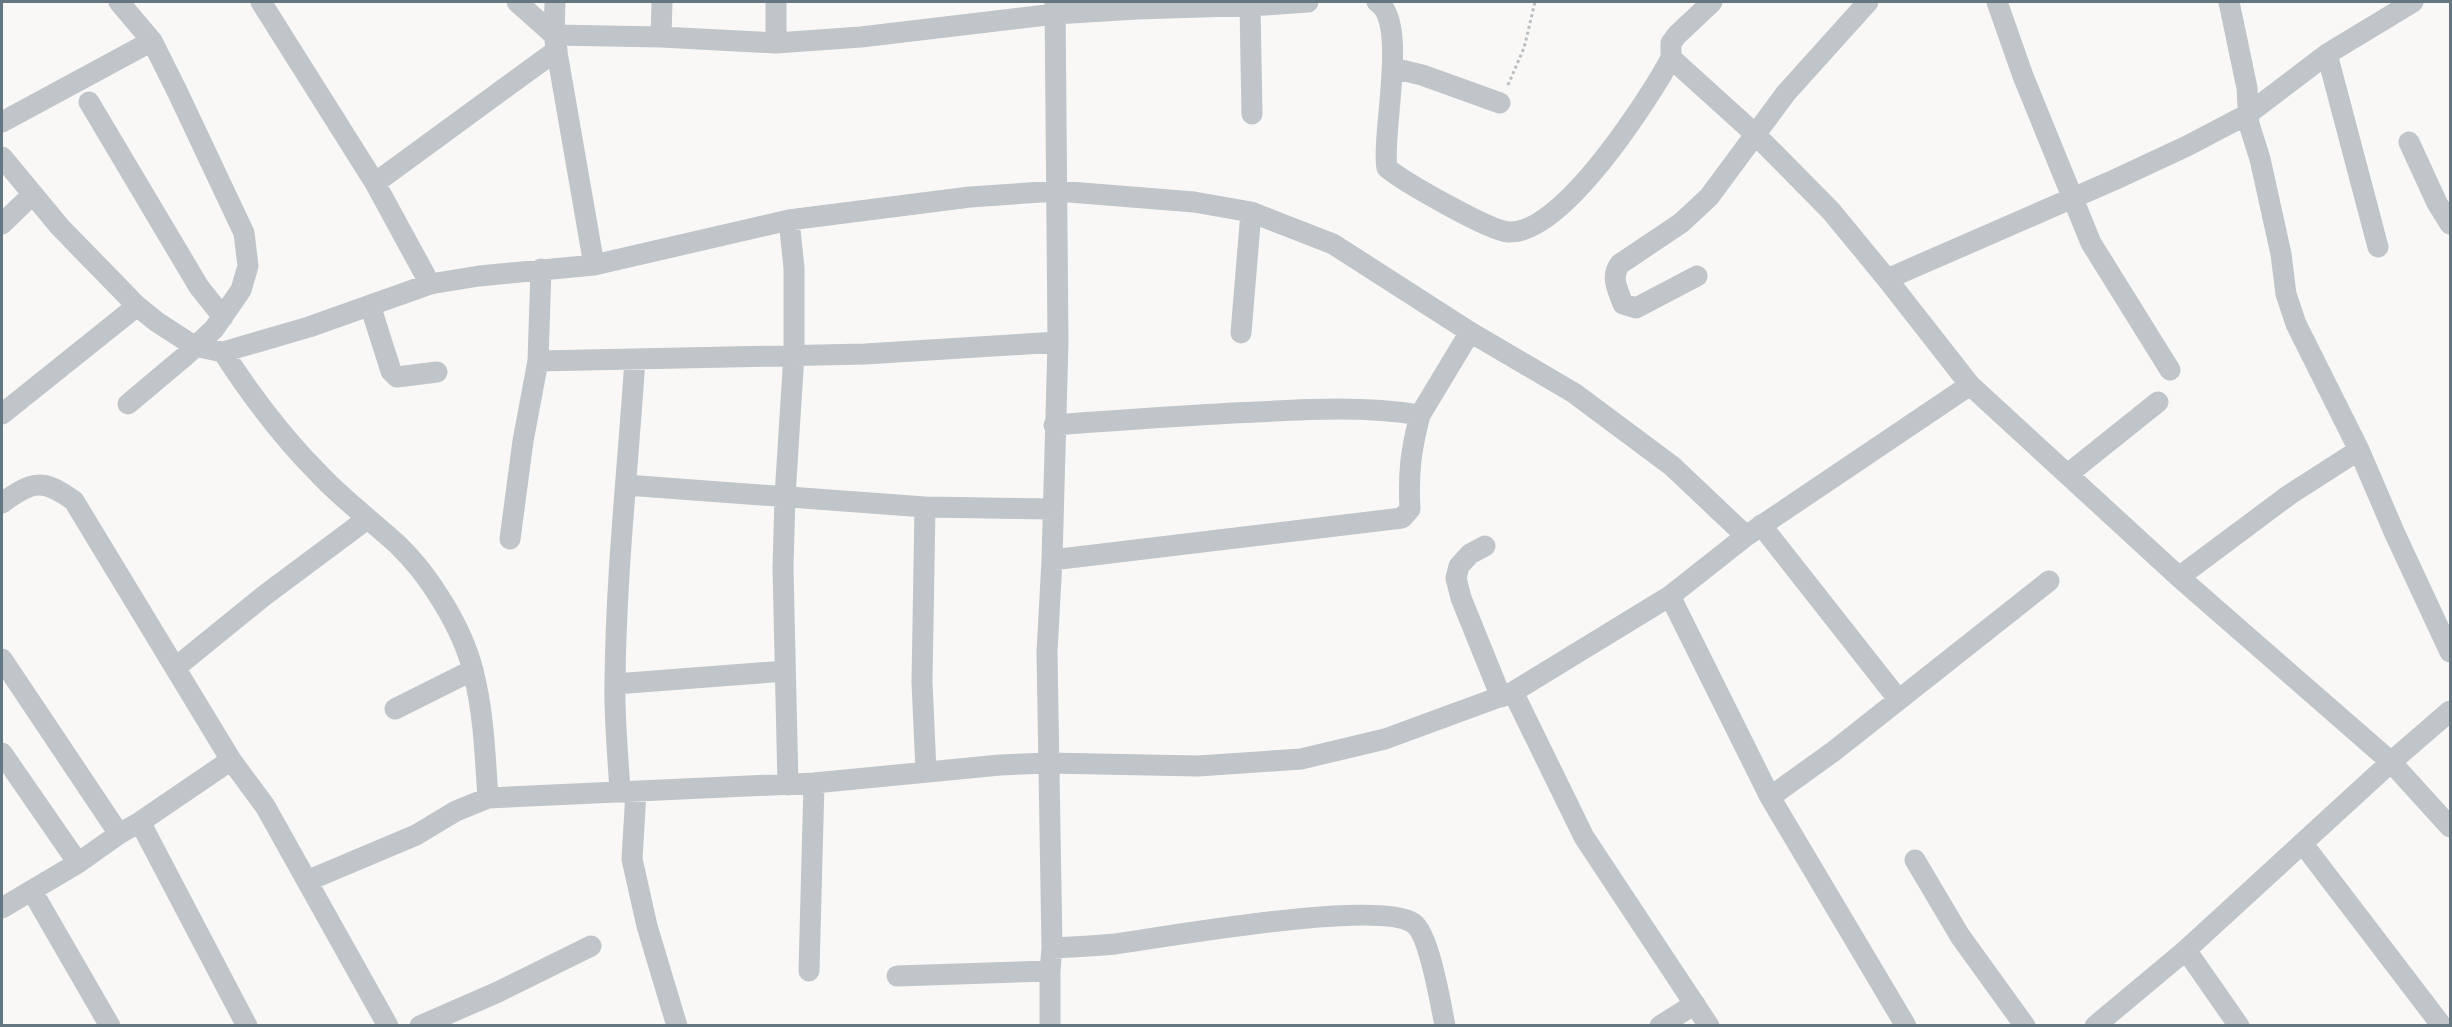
<svg xmlns="http://www.w3.org/2000/svg" width="2452" height="1027" font-family="'PT Sans',sans-serif">
<style>
.lines{fill:none;stroke-linecap:round;stroke-linejoin:round}
.path{stroke:#babec0;stroke-width:3;stroke-dasharray:3 3;stroke-linecap:butt}
.minor{stroke:#bfc5c8;stroke-width:21}
</style>
<rect width="100%" height="100%" fill="#f9f8f6"/>
<g class="lines">
<path class="path" d="M 1508,85 L 1524,48 L 1535,2"/>
<path class="minor" d="M 119,2 L 152,41 L 177,91 L 244,233 L 248,266 L 241,290 L 214,329 L 184,357 L 128,404
M 261,2 L 375,183 L 430,284
M 517,2 L 554,35 L 661,37 L 776,43 L 861,37 L 1055,14 L 1137,9 L 1266,5 L 1308,2
M 555,2 L 554,35 L 594,265
M 1377,2 C 1409,20 1381,134 1387,168 C 1404,182 1488,230 1508,232 C 1559,236 1637,115 1661,76 L 1671,58 L 1671,43 L 1677,35 L 1712,2
M 1997,2 L 2023,76 L 2091,243 L 2170,370
M 2229,2 L 2247,88 L 2249,124 L 2260,159 L 2281,254 L 2286,294 L 2296,324 L 2359,450 L 2395,534 L 2450,652
M 1250,5 L 1252,114
M 661,37 L 662,2
M 776,43 L 776,2
M 2327,54 L 2378,247
M 1671,58 L 1755,134 L 1831,211 L 1887,279 L 1970,385 L 2179,577 L 2391,762 L 2450,827
M 1393,68 L 1422,75 L 1500,103
M 89,102 L 199,287 L 223,317
M 2,122 L 152,41
M 2409,142 L 2437,203 L 2450,224
M 2,157 L 60,227 L 137,306 L 157,322 L 194,346 L 223,352 C 252,397 284,439 322,477 C 345,501 372,521 397,544 C 429,574 463,629 473,671 C 484,713 485,756 488,798 L 456,811 L 416,835 L 307,881
M 375,183 L 557,50
M 2,224 L 33,194
M 1697,276 L 1636,308 L 1623,304 C 1618,290 1610,277 1620,264 L 1681,223 L 1709,197 L 1786,93 L 1868,2
M 1887,279 L 2114,180 L 2187,146 L 2248,114 L 2327,54 L 2413,2
M 370,305 L 391,371 L 397,377 L 437,372
M 1241,333 L 1251,212
M 223,352 L 309,327 L 430,284 L 479,276 L 594,265 L 789,220 L 970,197 L 1057,191 L 1194,202 L 1251,212 L 1333,244 L 1470,332 L 1574,393 L 1672,466 L 1746,536
M 538,361 L 865,354 L 1058,342
M 2,414 L 137,306
M 1420,415 L 1470,332
M 2068,474 L 2158,402
M 626,485 L 925,507 L 1053,509
M 2,503 C 32,481 43,478 74,501 L 231,760 L 265,806 L 388,1026
M 925,507 L 922,682 L 926,771
M 1761,525 L 1898,699
M 510,539 L 523,441 L 538,361 L 541,269
M 1485,546 L 1470,554 L 1459,566 L 1456,578 L 1461,598 L 1501,697
M 1052,560 L 1402,518 L 1410,509 C 1408,472 1411,450 1420,415 C 1366,406 1310,409 1256,412 C 1188,415 1121,420 1054,425
M 2179,577 L 2289,495 L 2359,450
M 1670,596 L 1770,797 L 1906,1026
M 2,659 L 119,834
M 175,668 L 265,595 L 367,519
M 615,684 L 785,671
M 1513,692 L 1584,837 L 1709,1026
M 395,709 L 473,670
M 2,753 L 78,863
M 788,785 L 783,568 L 785,496 L 794,354 L 794,268 L 789,220
M 620,792 C 618,755 614,718 615,682 C 616,574 628,467 635,359
M 636,792 L 632,859 L 647,926 L 677,1026
M 1770,797 L 1834,751 L 2049,581
M 488,798 L 814,783 L 1000,765 L 1048,763 L 1198,766 L 1301,759 L 1385,739 L 1513,692 L 1670,596 L 1746,536 L 1970,385
M 140,822 L 247,1026
M 2303,844 L 2442,1026
M 1915,860 L 1960,936 L 2025,1026
M 32,891 L 110,1026
M 2,908 L 78,863 L 119,834 L 140,822 L 231,760
M 1052,948 C 1073,947 1094,946 1115,944 C 1167,937 1377,899 1413,923 C 1429,933 1441,1005 1445,1026
M 2186,950 L 2239,1026
M 809,971 L 814,783
M 897,976 L 1050,971
M 420,1026 L 498,992 L 591,946
M 1050,1026 L 1050,971 L 1052,948 L 1047,652 L 1052,560 L 1058,342 L 1055,2
M 1660,1026 L 1695,1004
M 2095,1026 L 2186,950 L 2391,762 L 2450,711"/>
</g>
<rect width="2452" height="1027" fill="none" stroke="#647781" stroke-width="6"/>
</svg>
